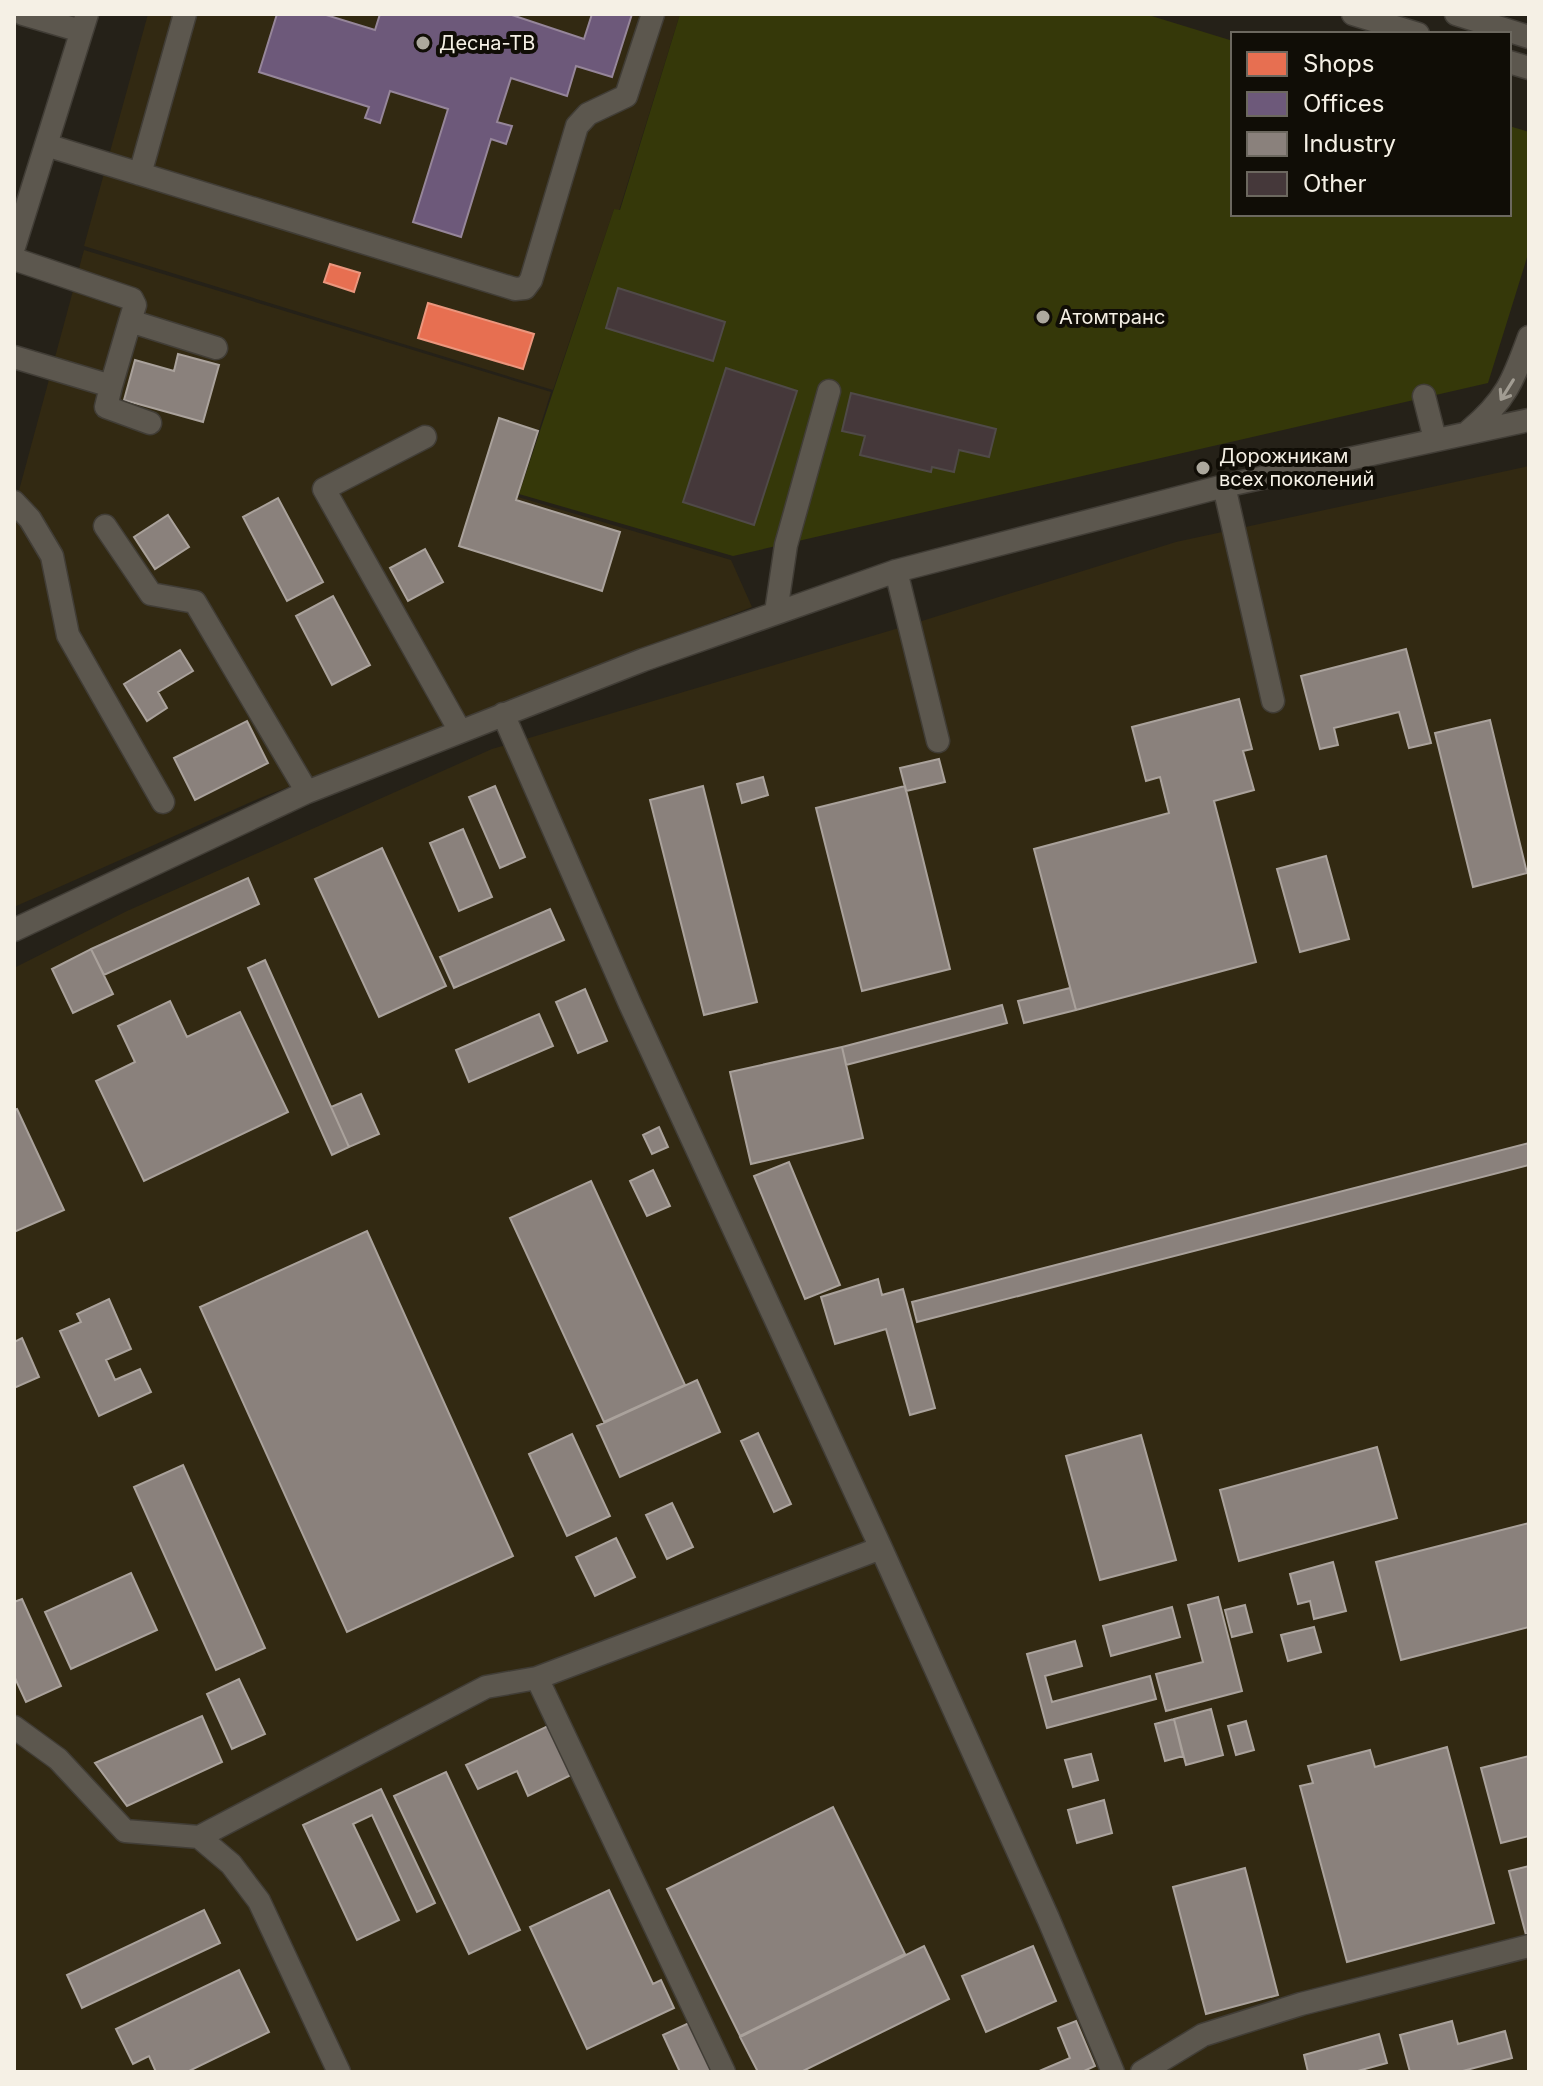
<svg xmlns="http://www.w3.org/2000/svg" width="1543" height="2086" font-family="Inter,sans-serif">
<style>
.built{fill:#322912}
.green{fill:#353809}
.shops{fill:#e76f51;stroke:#eb967d;stroke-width:2}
.offices{fill:#6d597a;stroke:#96869a;stroke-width:2}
.industry{fill:#8a817c;stroke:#aaa29c;stroke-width:2}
.building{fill:#45383a;stroke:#504a48;stroke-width:2}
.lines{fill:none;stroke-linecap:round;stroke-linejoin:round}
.minor-casing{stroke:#413d36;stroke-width:25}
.minor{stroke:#5c574e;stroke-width:22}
.oneway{stroke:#a19c92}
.poi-dot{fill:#aca89d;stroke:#100d06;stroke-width:3}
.labels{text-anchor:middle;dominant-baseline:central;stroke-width:8;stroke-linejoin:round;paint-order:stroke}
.poi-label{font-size:20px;fill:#f5f0e5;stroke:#100d06;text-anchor:start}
</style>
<rect width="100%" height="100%" fill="#252118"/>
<path class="built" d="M 148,14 L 680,14 L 619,211 L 614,209 L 553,390 L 84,246 Z
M 84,250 L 551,392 L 518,497 L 731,560 L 752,607 L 260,798 L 14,907 L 14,509 Z
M 1529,466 L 1529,2072 L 14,2072 L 14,968 L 127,911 L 492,749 L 909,625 L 1176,542 Z"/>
<path class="green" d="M 680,14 L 1145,14 L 1233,41 L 1233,214 L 1509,214 L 1509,126 L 1529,132 L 1529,251 L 1488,383 L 733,556 L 519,494 L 614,209 L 620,210 Z"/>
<path class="shops" d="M 330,264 L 360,273 L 354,292 L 324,282 Z
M 428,303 L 534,334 L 523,369 L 418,338 Z"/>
<path class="offices" d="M 277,14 L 323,14 L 375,30 L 380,14 L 509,14 L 584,39 L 592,14 L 632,14 L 612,77 L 576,66 L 567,96 L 511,78 L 497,122 L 512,126 L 506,144 L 491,139 L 461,237 L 413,222 L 448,109 L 390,91 L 380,123 L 365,118 L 369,107 L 259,72 Z"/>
<path class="industry" d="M 178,354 L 219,365 L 203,422 L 124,400 L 135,360 L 174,371 Z
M 499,418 L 538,431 L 516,500 L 620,532 L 602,591 L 459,546 Z
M 278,498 L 323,582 L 287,601 L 243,517 Z
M 168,515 L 189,547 L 155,569 L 134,537 Z
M 425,549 L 443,582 L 408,601 L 390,568 Z
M 333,596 L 370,665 L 332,685 L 296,616 Z
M 1406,649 L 1431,743 L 1409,748 L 1399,712 L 1334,728 L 1338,745 L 1320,749 L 1301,676 Z
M 180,650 L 193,671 L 158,692 L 167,708 L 147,721 L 124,684 Z
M 1239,699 L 1252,749 L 1243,751 L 1254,790 L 1214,801 L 1256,962 L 1076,1010 L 1034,849 L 1169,813 L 1160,777 L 1146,781 L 1132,727 Z
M 1490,720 L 1527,873 L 1473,887 L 1435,733 Z
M 247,721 L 268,763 L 195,800 L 174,758 Z
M 939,759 L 945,782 L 906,791 L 900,768 Z
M 763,777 L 768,795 L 742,803 L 737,784 Z
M 495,786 L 525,857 L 500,868 L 469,797 Z
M 703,786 L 757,1002 L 704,1015 L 650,800 Z
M 905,786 L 950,969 L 862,991 L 816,808 Z
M 463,829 L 492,897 L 459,911 L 430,843 Z
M 382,848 L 446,986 L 379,1017 L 315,879 Z
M 1326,856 L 1349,939 L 1300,952 L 1277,869 Z
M 248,878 L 259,904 L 104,975 L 91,949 Z
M 550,909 L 564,940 L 454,988 L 440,957 Z
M 91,949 L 113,994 L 73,1013 L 52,969 Z
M 265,960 L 349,1147 L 332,1155 L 248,968 Z
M 1070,988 L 1076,1010 L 1024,1023 L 1018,1001 Z
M 585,989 L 607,1041 L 578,1053 L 556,1002 Z
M 170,1001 L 187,1037 L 240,1012 L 288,1112 L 144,1181 L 96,1081 L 135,1062 L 118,1026 Z
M 1002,1005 L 1007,1023 L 846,1065 L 842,1047 Z
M 539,1014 L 553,1046 L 469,1082 L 456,1050 Z
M 842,1047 L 863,1138 L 751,1164 L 730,1072 Z
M 361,1094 L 379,1134 L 349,1147 L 331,1107 Z
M 17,1109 L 64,1210 L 14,1232 L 14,1110 Z
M 659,1127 L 668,1147 L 652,1154 L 643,1135 Z
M 1529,1143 L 1529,1165 L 917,1322 L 912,1302 Z
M 789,1162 L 840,1285 L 805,1299 L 754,1176 Z
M 653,1170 L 670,1206 L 647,1216 L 630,1181 Z
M 591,1181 L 685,1385 L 604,1422 L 510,1218 Z
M 367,1231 L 513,1556 L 347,1632 L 200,1307 Z
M 878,1279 L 882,1295 L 903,1289 L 935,1408 L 910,1415 L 886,1329 L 835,1344 L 821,1297 Z
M 109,1299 L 131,1349 L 106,1360 L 115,1380 L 140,1369 L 151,1392 L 99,1416 L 60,1331 L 81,1322 L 77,1314 Z
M 22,1338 L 39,1377 L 14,1388 L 14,1342 Z
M 697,1380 L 720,1432 L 620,1477 L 597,1426 Z
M 758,1433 L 791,1504 L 774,1512 L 741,1441 Z
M 572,1434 L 610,1516 L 567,1536 L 529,1454 Z
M 1141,1435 L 1176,1560 L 1100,1580 L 1066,1456 Z
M 1377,1447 L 1397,1518 L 1239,1561 L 1220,1490 Z
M 183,1465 L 265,1648 L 216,1670 L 134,1487 Z
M 672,1503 L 693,1547 L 667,1559 L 646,1515 Z
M 1529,1523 L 1529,1627 L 1401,1660 L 1376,1562 Z
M 616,1538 L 635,1577 L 595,1596 L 576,1557 Z
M 1333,1562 L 1346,1611 L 1314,1619 L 1310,1601 L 1298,1604 L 1290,1574 Z
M 131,1573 L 157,1630 L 71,1669 L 45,1612 Z
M 1218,1597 L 1242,1691 L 1166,1711 L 1156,1674 L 1203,1662 L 1188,1605 Z
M 22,1599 L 61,1686 L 26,1702 L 14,1676 L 14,1602 Z
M 1245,1605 L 1252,1632 L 1232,1637 L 1225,1610 Z
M 1172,1607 L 1180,1637 L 1111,1656 L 1103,1626 Z
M 1314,1627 L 1321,1652 L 1288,1661 L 1281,1635 Z
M 1075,1641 L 1082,1666 L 1045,1676 L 1052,1702 L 1150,1676 L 1156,1699 L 1047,1728 L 1027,1654 Z
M 239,1679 L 265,1734 L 232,1749 L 207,1694 Z
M 1211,1709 L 1223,1755 L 1186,1765 L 1174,1719 Z
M 202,1716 L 222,1762 L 127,1806 L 95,1763 Z
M 1174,1719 L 1183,1756 L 1165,1761 L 1155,1724 Z
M 1246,1721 L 1254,1750 L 1236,1755 L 1228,1726 Z
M 550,1725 L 573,1774 L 528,1796 L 517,1771 L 478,1789 L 466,1765 Z
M 1447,1747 L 1494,1923 L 1347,1962 L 1300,1786 L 1313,1783 L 1308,1766 L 1370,1750 L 1375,1767 Z
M 1091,1754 L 1098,1780 L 1073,1787 L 1065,1760 Z
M 1529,1756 L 1529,1836 L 1501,1843 L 1481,1768 Z
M 446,1772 L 520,1930 L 469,1954 L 394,1796 Z
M 381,1789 L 435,1903 L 417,1912 L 372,1815 L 353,1824 L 399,1920 L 357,1940 L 303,1825 Z
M 1104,1800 L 1112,1833 L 1077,1843 L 1068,1810 Z
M 833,1807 L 905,1954 L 740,2036 L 667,1889 Z
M 1529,1866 L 1529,1934 L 1526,1935 L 1509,1871 Z
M 1245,1868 L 1278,1995 L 1206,2014 L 1173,1887 Z
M 609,1890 L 653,1984 L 661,1980 L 674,2008 L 587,2049 L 530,1927 Z
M 204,1910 L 220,1943 L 82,2008 L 67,1975 Z
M 924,1946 L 949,1999 L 801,2072 L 758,2072 L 740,2037 Z
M 1033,1946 L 1056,2001 L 986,2032 L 962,1976 Z
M 239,1970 L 269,2032 L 187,2072 L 156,2072 L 149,2056 L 133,2064 L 116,2029 Z
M 1076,2021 L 1095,2066 L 1082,2072 L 1037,2072 L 1070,2058 L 1058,2028 Z
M 1452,2021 L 1458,2044 L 1505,2031 L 1512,2058 L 1459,2072 L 1410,2072 L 1400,2035 Z
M 691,2022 L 714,2072 L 680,2072 L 663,2035 Z
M 1379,2034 L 1387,2063 L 1354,2072 L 1308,2072 L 1304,2055 Z"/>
<path class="building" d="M 618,288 L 725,322 L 713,361 L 606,328 Z
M 726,368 L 797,391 L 754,525 L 683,502 Z
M 851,393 L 996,429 L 989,457 L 959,450 L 954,472 L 932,467 L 931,472 L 860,455 L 865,436 L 842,431 Z"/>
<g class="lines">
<defs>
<path id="minor" d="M 23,14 L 81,31
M 1353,14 L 1418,34
M 1456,14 L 1529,37
M 1509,62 L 1529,68
M 46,145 L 515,289 L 525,288 L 531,280 L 577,126 L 588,114 L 626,96 L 653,14
M 140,174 L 185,14
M 14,247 L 87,14
M 14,259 L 132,299 L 135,305 L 130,321
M 14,357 L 111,386 L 130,321 L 216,348
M 111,386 L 106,407 L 150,423
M 1424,396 L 1435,439
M 1469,431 C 1506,400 1513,381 1529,337
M 425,437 L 324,489 L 460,731
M 1224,486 L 1273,701
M 14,502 L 30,519 L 52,556 L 68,635 L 163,802
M 105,526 L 151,594 L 195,602 L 307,792
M 896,571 L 938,741
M 776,612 L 786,545 L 829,391
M 503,714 L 630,1004 L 881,1548 L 1048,1918 L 1113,2072
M 14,930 L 307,792 L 643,660 L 896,571 L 1224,486 L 1529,420
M 537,1678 L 724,2072
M 14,1727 L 58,1759 L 125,1831 L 199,1837 L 231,1864 L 259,1901 L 339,2072
M 199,1837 L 486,1687 L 537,1678 L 881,1548
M 1142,2072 L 1203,2035 L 1301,2004 L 1529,1946"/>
</defs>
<use href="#minor" class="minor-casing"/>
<use href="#minor" class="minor"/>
</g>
<defs><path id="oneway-shaft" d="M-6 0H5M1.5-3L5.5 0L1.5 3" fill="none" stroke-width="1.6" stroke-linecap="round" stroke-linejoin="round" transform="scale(2)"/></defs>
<use class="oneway" href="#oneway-shaft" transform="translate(1507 390) rotate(122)"/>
<g class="poi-dot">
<circle cx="423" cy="43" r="8"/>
<circle cx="1043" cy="317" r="8"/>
<circle cx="1203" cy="468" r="8"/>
</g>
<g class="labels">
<g class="poi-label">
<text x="439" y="43">Десна-ТВ</text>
<text x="1059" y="317">Атомтранс</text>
<text x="1219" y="456">Дорожникам<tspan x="1219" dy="23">всех поколений</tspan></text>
</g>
</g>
<rect width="1543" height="2086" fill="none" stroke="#f5f0e5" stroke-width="32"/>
<rect x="1231" y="32" width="280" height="184" fill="#100d06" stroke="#6c685f" stroke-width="2"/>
<rect x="1247" y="52" width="40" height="24" fill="#e76f51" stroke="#6c685f" stroke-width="2"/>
<text x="1303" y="72" font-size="24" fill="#f5f0e5">Shops</text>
<rect x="1247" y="92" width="40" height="24" fill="#6d597a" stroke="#6c685f" stroke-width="2"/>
<text x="1303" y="112" font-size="24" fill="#f5f0e5">Offices</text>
<rect x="1247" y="132" width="40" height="24" fill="#8a817c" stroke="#6c685f" stroke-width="2"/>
<text x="1303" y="152" font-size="24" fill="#f5f0e5">Industry</text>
<rect x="1247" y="172" width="40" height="24" fill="#45383a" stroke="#6c685f" stroke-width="2"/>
<text x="1303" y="192" font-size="24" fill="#f5f0e5">Other</text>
</svg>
